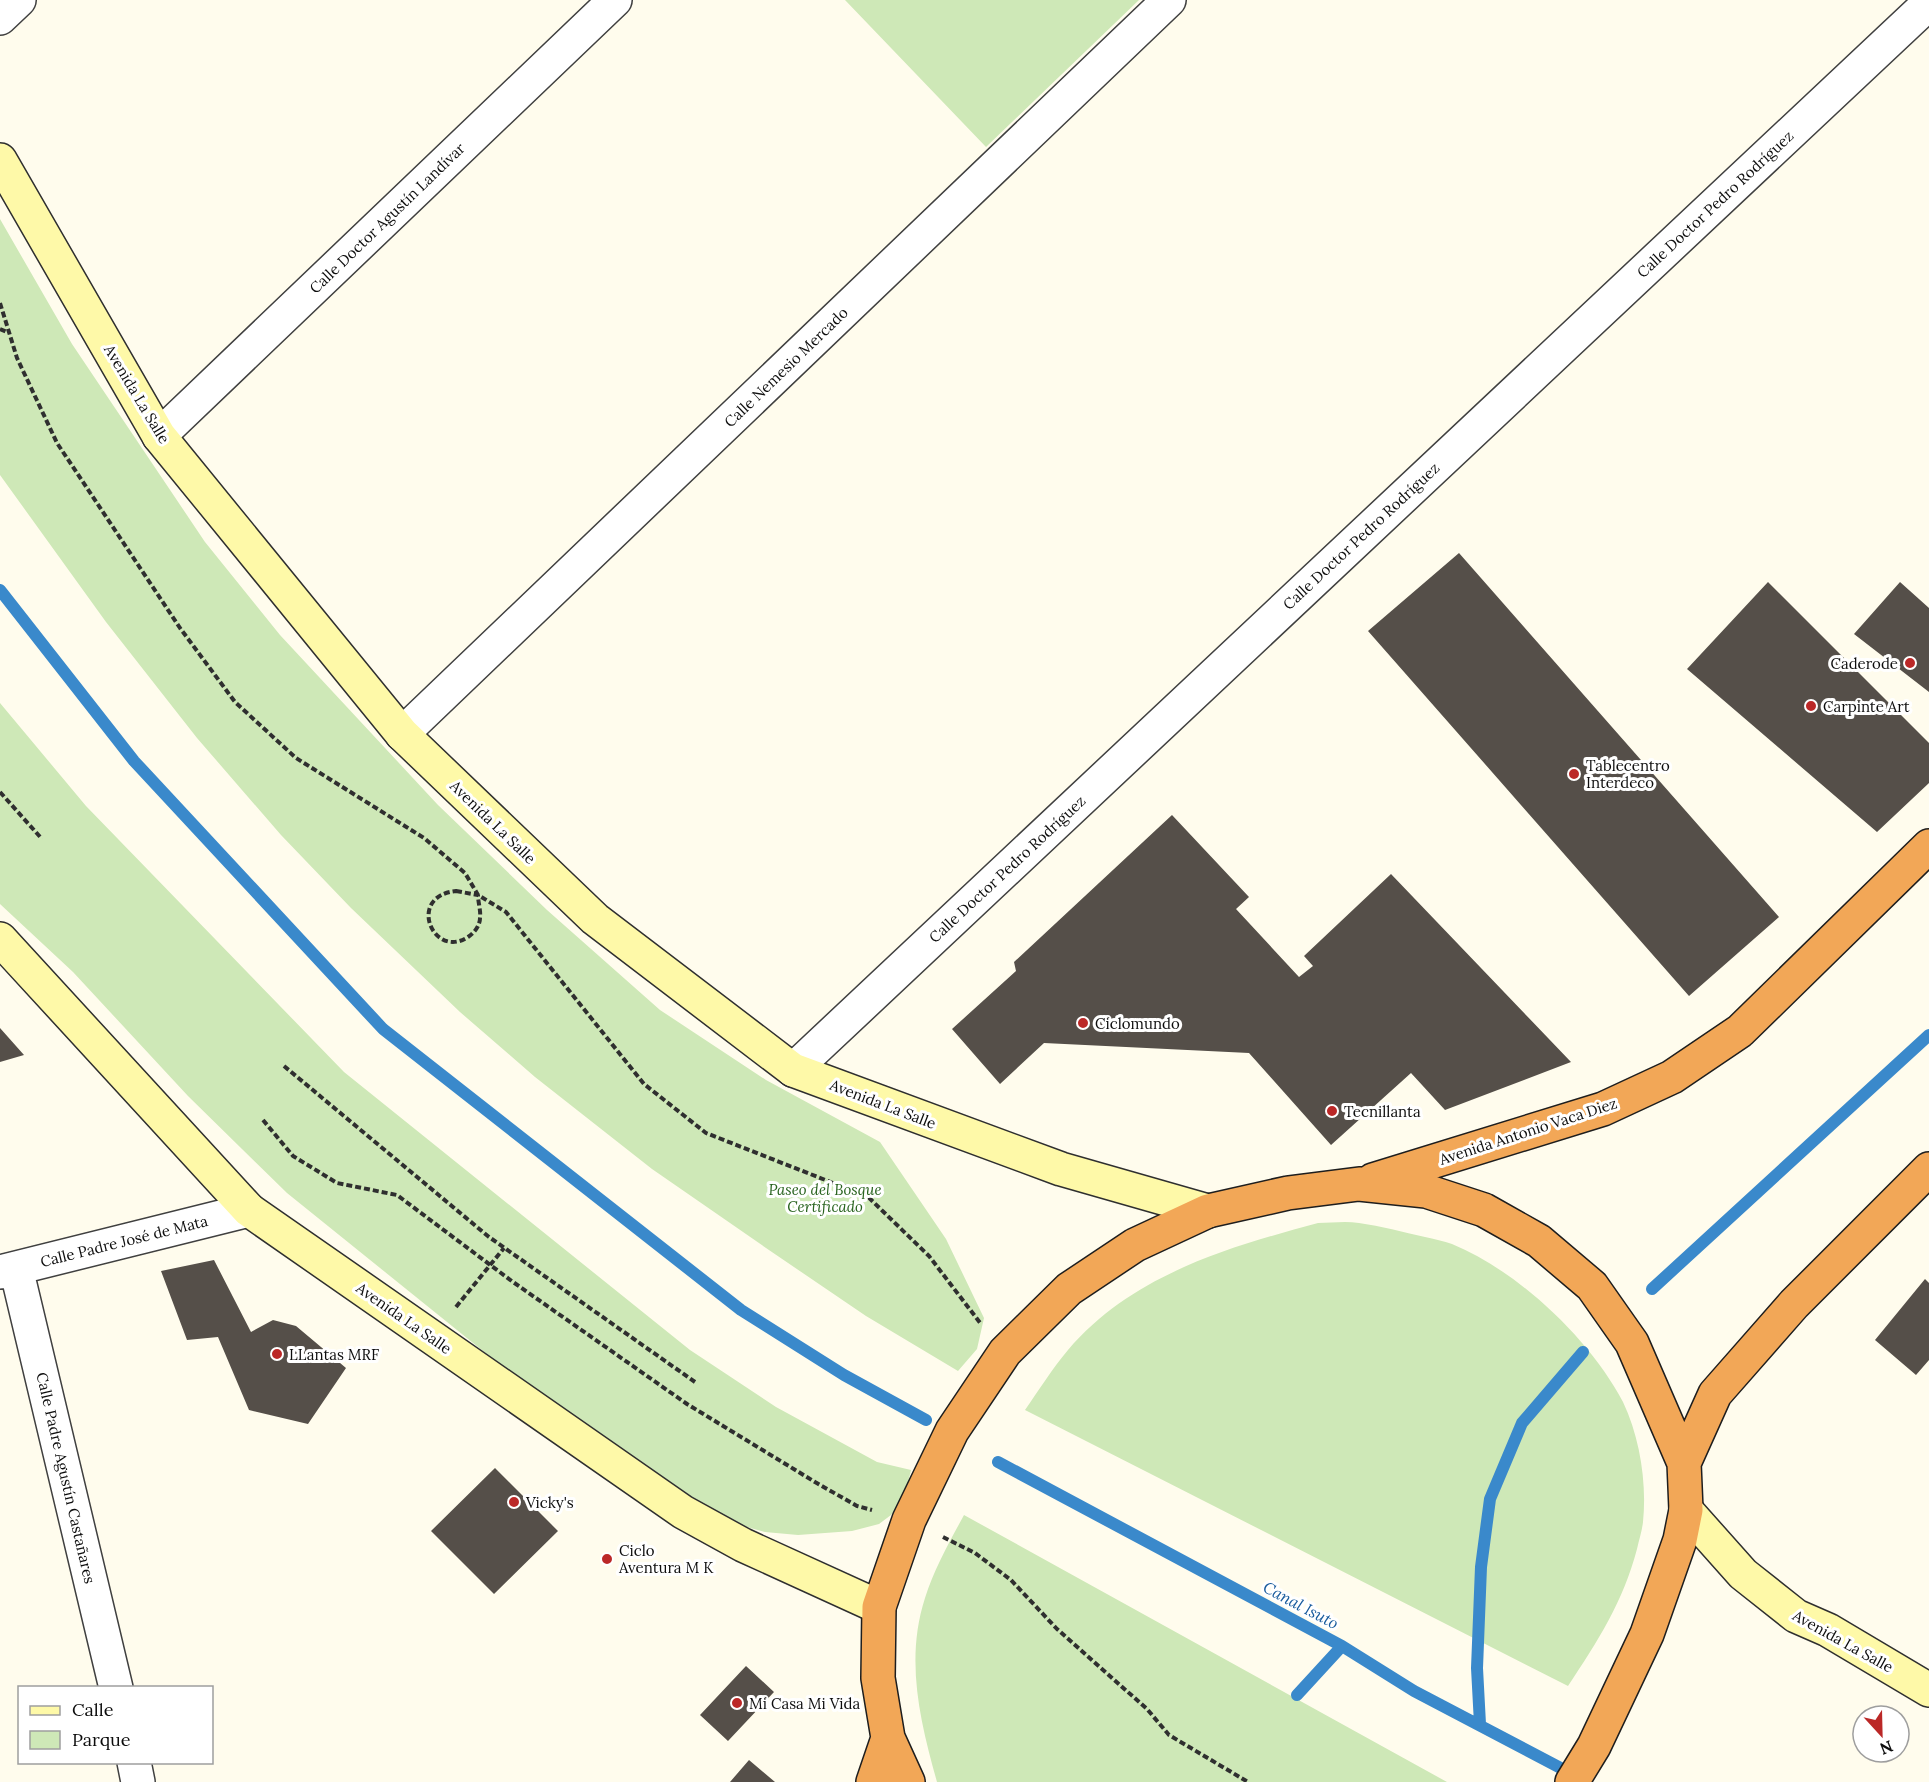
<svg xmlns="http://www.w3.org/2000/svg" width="1929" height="1782" font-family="Lora,serif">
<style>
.green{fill:#cee8b7}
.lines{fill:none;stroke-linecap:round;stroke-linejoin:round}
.stream{stroke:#3a89cb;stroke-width:12}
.building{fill:#554f49}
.street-casing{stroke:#404040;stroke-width:36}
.secondary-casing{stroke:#2f2f2f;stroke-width:36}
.highway-casing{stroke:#1e1e1e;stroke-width:36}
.path{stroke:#2f2f2f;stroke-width:4;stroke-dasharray:6 3;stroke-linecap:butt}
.street{stroke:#fff;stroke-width:33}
.secondary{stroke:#fef9a8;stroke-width:33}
.highway{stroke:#f2a757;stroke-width:33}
.poi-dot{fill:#bb2827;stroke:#fff;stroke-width:2}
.labels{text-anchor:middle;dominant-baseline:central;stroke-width:6;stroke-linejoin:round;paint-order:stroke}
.street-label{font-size:15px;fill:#0d0d0d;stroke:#fff}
.poi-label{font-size:15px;fill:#0d0d0d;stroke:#fff;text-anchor:start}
.park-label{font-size:15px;font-style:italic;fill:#28631e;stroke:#fff}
.water-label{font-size:16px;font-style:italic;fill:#185b9d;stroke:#fff}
</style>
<rect width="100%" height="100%" fill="#fffced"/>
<path class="green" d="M 845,0 L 1139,0 L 986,147 Z
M 0,219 L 72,344 L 205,542 L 280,635 L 438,805 L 547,910 L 660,1010 L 766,1080 L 880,1142 L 946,1239 L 984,1318 L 977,1349 L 958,1371 L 866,1316 L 766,1248 L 652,1169 L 535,1077 L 460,1012 L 351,908 L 281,835 L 197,738 L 106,622 L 0,475 Z
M 0,703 L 86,806 L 344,1072 L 690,1350 L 776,1407 L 877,1462 L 911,1470 L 905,1495 L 891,1515 L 879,1524 L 852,1531 L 798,1535 L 765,1532 L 736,1524 L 718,1515 L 519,1380 L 287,1193 L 188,1096 L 73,972 L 0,904 Z
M 1318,1223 C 1331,1223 1345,1221 1359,1223 C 1381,1226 1403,1232 1425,1237 C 1434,1239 1444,1241 1452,1244 C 1518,1271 1590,1339 1623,1402 C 1640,1438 1647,1483 1643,1522 C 1642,1531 1639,1540 1637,1549 C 1623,1602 1598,1641 1568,1686 L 1025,1410 C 1039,1390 1052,1369 1068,1350 C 1132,1275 1226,1248 1318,1223 Z
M 964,1515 L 1447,1782 L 937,1782 C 920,1721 905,1660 925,1598 C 934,1569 950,1541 964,1515 Z"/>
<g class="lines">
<path class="stream" d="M 0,590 L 134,761 L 383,1029 L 741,1310 L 844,1375 L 926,1420
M 1652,1289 L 1929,1035
M 998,1462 L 1342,1646 L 1414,1691 L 1574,1775
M 1297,1695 L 1342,1646
M 1480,1724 L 1477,1668 L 1481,1567 L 1490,1499 L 1522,1423 L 1583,1352"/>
</g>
<path class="building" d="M 1459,553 L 1779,917 L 1689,996 L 1368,631 Z
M 1768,582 L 1929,743 L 1929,783 L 1877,832 L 1687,669 Z
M 1900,582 L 1929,608 L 1929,692 L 1854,634 Z
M 1172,815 L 1249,897 L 1236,909 L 1299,977 L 1313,966 L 1304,956 L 1391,874 L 1571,1062 L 1445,1110 L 1411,1073 L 1331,1145 L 1249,1053 L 1044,1043 L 1000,1084 L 952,1029 L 1016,971 L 1014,962 Z
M 0,1028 L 24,1055 L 0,1062 Z
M 214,1260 L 251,1332 L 273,1320 L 296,1326 L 346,1368 L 308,1424 L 249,1410 L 218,1337 L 187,1340 L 161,1271 Z
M 1925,1279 L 1929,1283 L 1929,1360 L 1916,1375 L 1875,1340 Z
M 495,1468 L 558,1531 L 494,1594 L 431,1531 Z
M 746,1666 L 774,1692 L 728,1741 L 700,1715 Z
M 749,1760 L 775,1782 L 730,1782 Z"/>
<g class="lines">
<defs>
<path id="street" d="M 0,18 L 19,0
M 159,436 L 615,0
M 402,734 L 1169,0
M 793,1070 L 1929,3
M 16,1268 L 116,1688
M 0,1272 L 249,1210
M 134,1762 L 138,1782"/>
<path id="secondary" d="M 0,160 L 159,436 L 402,734 L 595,919 L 793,1070 L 1061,1169 L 1208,1211
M 0,939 L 249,1210 L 683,1512 L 743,1545 L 879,1607
M 1686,1510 L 1743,1574 L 1796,1616 L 1828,1630 L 1929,1690"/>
<path id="highway" d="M 1373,1180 L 1603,1109 L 1672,1077 L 1740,1031 L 1929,846
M 1684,1463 L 1715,1394 L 1794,1304 L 1929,1169
M 873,1782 L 888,1738
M 908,1782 L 888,1738 L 878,1678 L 879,1607 L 909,1520 L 952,1431 L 1005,1352 L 1069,1289 L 1135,1245 L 1208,1211 L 1288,1193 L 1359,1184 L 1426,1191 L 1484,1210 L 1539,1241 L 1592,1286 L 1632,1343 L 1684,1463 L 1686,1510 L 1680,1540 L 1647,1634 L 1594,1746 L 1572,1782"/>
</defs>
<use href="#street" class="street-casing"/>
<use href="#secondary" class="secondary-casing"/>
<use href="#highway" class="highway-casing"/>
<path class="path" d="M 0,303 L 17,358 L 57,443 L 180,628 L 235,702 L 296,758 L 424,838 L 465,873 L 478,895 L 506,912 L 644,1084 L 706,1133 L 833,1183 L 862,1191 L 929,1256 L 981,1324
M 0,329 L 9,333
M 0,792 L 42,839
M 456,891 L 478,895 C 478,902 481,911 480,918 C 480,926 474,933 468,937 C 433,960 406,896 456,891 Z
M 284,1066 L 489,1237 L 695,1382
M 263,1120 L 293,1156 L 337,1183 L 397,1195 L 513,1282 L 687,1404 L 815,1482 L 857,1506 L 872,1510
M 456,1307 L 504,1248
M 943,1537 L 975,1553 L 1011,1580 L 1057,1629 L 1147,1709 L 1169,1735 L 1248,1782"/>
<use href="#street" class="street"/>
<use href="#secondary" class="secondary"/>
<use href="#highway" class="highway"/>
</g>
<g class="poi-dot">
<circle cx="1910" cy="663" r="6"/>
<circle cx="1811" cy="706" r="6"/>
<circle cx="1574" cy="774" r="6"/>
<circle cx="1083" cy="1023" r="6"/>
<circle cx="1332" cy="1111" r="6"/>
<circle cx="277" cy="1354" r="6"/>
<circle cx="514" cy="1502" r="6"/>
<circle cx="607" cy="1559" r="6"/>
<circle cx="737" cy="1703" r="6"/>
</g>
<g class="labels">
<g class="street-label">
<text transform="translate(1715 204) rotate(-43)">Calle Doctor Pedro Rodríguez</text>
<text transform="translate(387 218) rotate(-44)">Calle Doctor Agustín Landívar</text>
<text transform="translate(786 367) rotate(-44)">Calle Nemesio Mercado</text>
<text transform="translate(137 394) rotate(59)">Avenida La Salle</text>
<text transform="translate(1361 536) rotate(-43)">Calle Doctor Pedro Rodríguez</text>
<text transform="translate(493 822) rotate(44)">Avenida La Salle</text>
<text transform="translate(1007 869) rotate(-43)">Calle Doctor Pedro Rodríguez</text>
<text transform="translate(883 1104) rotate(21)">Avenida La Salle</text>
<text transform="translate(1528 1131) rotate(-18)">Avenida Antonio Vaca Diez</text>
<text transform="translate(124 1241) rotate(-14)">Calle Padre José de Mata</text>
<text transform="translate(404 1318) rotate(35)">Avenida La Salle</text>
<text transform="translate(66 1478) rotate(77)">Calle Padre Agustín Castañares</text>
<text transform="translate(1843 1641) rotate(29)">Avenida La Salle</text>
</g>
<g class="poi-label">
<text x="1898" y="663" text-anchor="end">Caderode</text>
<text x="1823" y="706">Carpinte Art</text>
<text x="1586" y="765">Tablecentro<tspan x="1586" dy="17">Interdeco</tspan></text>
<text x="1095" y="1023">Ciclomundo</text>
<text x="1344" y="1111">Tecnillanta</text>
<text x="289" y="1354">LLantas MRF</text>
<text x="526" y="1502">Vicky's</text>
<text x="619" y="1550">Ciclo<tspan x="619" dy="17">Aventura M K</tspan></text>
<text x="749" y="1703">Mi Casa Mi Vida</text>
</g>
<g class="park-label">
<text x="825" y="1189">Paseo del Bosque<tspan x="825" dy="17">Certificado</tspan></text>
</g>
<g class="water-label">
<text transform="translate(1301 1605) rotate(28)">Canal Isuto</text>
</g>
</g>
<rect x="18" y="1686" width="195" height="78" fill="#ffffff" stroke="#9e9e9e" stroke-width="1.5"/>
<rect x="30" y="1706" width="30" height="9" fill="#fef9a8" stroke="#9e9e9e" stroke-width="1.5"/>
<text x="72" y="1716" font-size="18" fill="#0d0d0d">Calle</text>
<rect x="30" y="1731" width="30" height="18" fill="#cee8b7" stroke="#9e9e9e" stroke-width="1.5"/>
<text x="72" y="1746" font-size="18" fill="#0d0d0d">Parque</text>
<g transform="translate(1881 1734) rotate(158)"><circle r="28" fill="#ffffff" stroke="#9e9e9e" stroke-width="1.5"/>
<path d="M0-4.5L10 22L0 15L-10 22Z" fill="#bb2827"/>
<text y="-9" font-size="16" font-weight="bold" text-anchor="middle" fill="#0d0d0d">N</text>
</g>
</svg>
